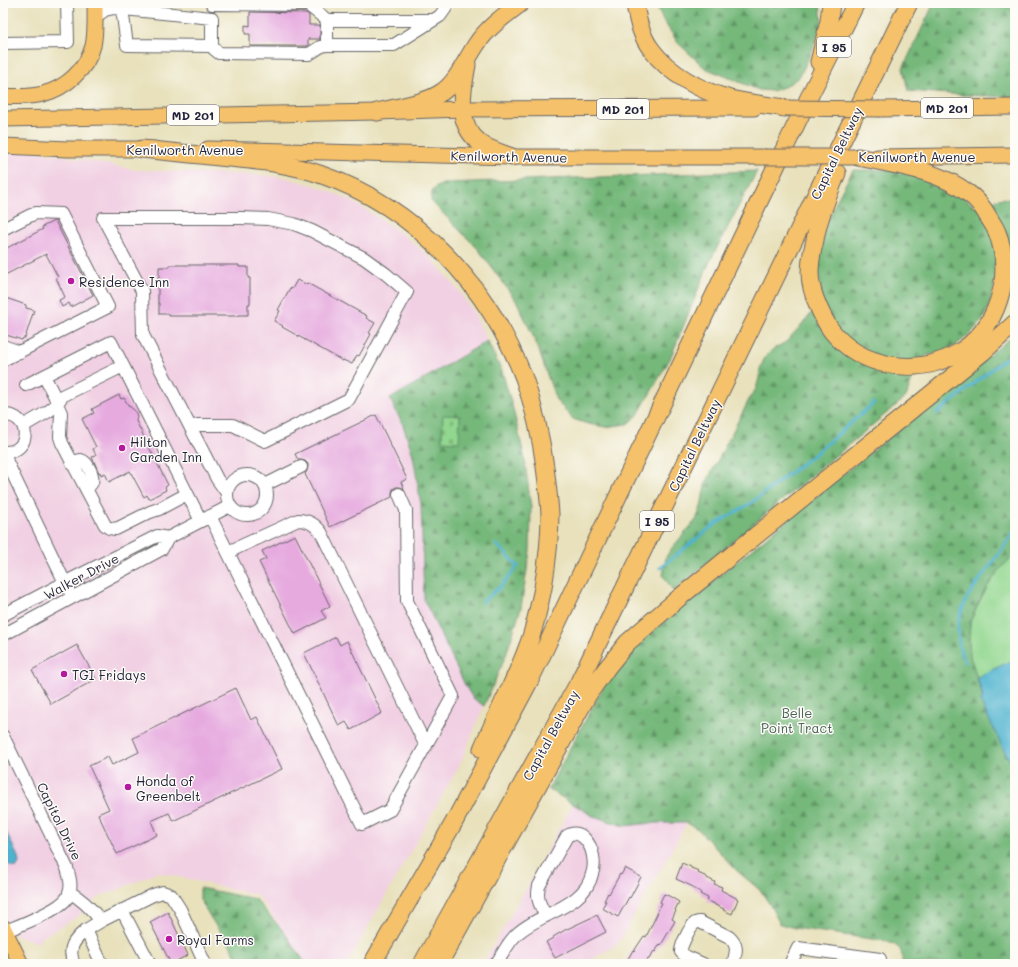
<svg xmlns="http://www.w3.org/2000/svg" width="1018" height="967" font-family="Mali,sans-serif">
<style>
.built{fill:#f1d0e3}
.green{fill:#92d78f;stroke:#5a7c65}
.forest{fill:url(#forest-firs);stroke:#4c6d5a}
.cemetery{fill:url(#cemetery-stones);stroke:#5a7c65}
.water{fill:#50b3cf;stroke:#396a85}
.lines{fill:none;stroke-linecap:round;stroke-linejoin:round}
.stream{stroke:#50b3cf;stroke-width:3}
.building{fill:#e6aadf}
.minor-casing{stroke:#676568;stroke-width:14}
.major-casing{stroke:#676568;stroke-width:17}
.highway-casing{stroke:#676568;stroke-width:19}
.minor{stroke:#fff;stroke-width:12}
.major{stroke:#f5c16b;stroke-width:15}
.highway{stroke:#f5c16b;stroke-width:17}
.major-bridge-casing{stroke:#676568;stroke-width:17;stroke-linecap:butt}
.major-bridge{stroke:#f5c16b;stroke-width:15}
.poi-dot{fill:#b5179e;stroke:#fdfcf7;stroke-width:1.5}
.labels{text-anchor:middle;dominant-baseline:central;stroke-width:3;stroke-linejoin:round;paint-order:stroke}
.shield{fill:#fdfcf7;stroke:#646373;stroke-width:1}
.shield-label{font-size:12px;font-weight:bold;fill:#22223b}
.street-label{font-size:13px;fill:#22223b;stroke:#fdfcf7}
.poi-label{font-size:13px;fill:#22223b;stroke:#fdfcf7;text-anchor:start}
.park-label{font-size:13px;fill:#496158;stroke:#fdfcf7}
</style>
<defs>
<pattern id="forest-firs" width="22" height="20" patternUnits="userSpaceOnUse"><rect width="22" height="20" fill="#75b87a"/><path d="M5 1l3.5 6h-7zM16 11l3.5 6h-7z" fill="#609565"/></pattern>
<pattern id="cemetery-stones" width="16" height="16" patternUnits="userSpaceOnUse"><rect width="16" height="16" fill="#92d78f"/><path d="M2 7V4a2 2 0 0 1 4 0v3zM10 15v-3a2 2 0 0 1 4 0v3z" fill="#7eb87c"/></pattern>
</defs>
<rect width="100%" height="100%" fill="#fdfcf7"/>
<filter id="ink" filterUnits="userSpaceOnUse"><feTurbulence type="fractalNoise" baseFrequency=".025" numOctaves="2"/><feDisplacementMap in="SourceGraphic" scale="8" xChannelSelector="R" yChannelSelector="G"/><feConvolveMatrix kernelMatrix="1 2 1 2 8 2 1 2 1" color-interpolation-filters="sRGB"/></filter>
<filter id="wash" filterUnits="userSpaceOnUse"><feTurbulence type="fractalNoise" baseFrequency=".012" numOctaves="4" result="noise"/><feDisplacementMap in="SourceGraphic" scale="16" xChannelSelector="R" yChannelSelector="G"/><feGaussianBlur stdDeviation="0.9" result="paint"/><feColorMatrix in="noise" values="0 0 0 0 0 0 0 0 0 0 0 0 0 0 0 0 0 1.4 0 .05"/><feComposite in="paint" operator="in"/></filter>
<g filter="url(#wash)">
<rect width="100%" height="100%" fill="#e8e1bc"/>
<path class="built" d="M 15,147 L 136,170 L 260,175 L 287,178 L 319,187 L 346,198 L 379,218 L 406,237 L 432,259 L 458,290 L 474,313 L 487,341 L 390,399 L 403,425 L 413,455 L 421,505 L 473,698 L 484,706 L 459,766 L 347,964 L 307,964 L 257,895 L 157,872 L 113,892 L 105,894 L 98,898 L 83,912 L 72,920 L 58,928 L 45,935 L 40,939 L 38,943 L 5,931 L 3,927 L 3,149 Z
M 573,804 L 593,816 L 624,826 L 652,823 L 687,823 L 618,944 L 584,964 L 482,964 L 506,924 Z"/>
<path class="green" d="M 1015,547 L 1015,964 L 953,678 L 969,633 L 970,622 L 979,602 L 984,594 L 990,576 Z"/>
<path class="forest" d="M 655,3 L 820,3 L 822,22 L 811,54 L 799,77 L 786,86 L 773,91 L 759,90 L 705,68 L 678,43 L 663,20 Z
M 934,3 L 1015,3 L 1015,97 L 964,95 L 908,91 L 903,68 Z
M 853,170 L 891,170 L 929,179 L 956,191 L 975,207 L 1002,198 L 1015,200 L 1015,268 L 999,263 L 995,284 L 985,317 L 972,332 L 955,346 L 941,352 L 925,356 L 912,380 L 906,397 L 673,591 L 663,575 L 666,557 L 671,549 L 696,520 L 701,507 L 705,485 L 751,396 L 756,389 L 759,378 L 760,369 L 765,357 L 773,349 L 786,342 L 806,320 L 822,300 L 818,269 L 825,226 L 838,198 Z
M 757,171 L 709,263 L 670,359 L 637,416 L 627,424 L 605,427 L 588,424 L 573,419 L 556,400 L 535,340 L 517,302 L 478,249 L 431,201 C 431,188 434,188 445,183 Z
M 1015,334 L 1015,554 L 1000,569 L 988,586 L 979,602 L 970,622 L 969,643 L 970,656 L 983,697 L 1004,750 L 1015,769 L 1015,964 L 902,964 C 903,948 899,946 885,941 L 795,928 L 780,924 L 770,905 L 761,891 L 736,870 L 698,829 L 687,823 L 652,823 L 624,826 L 593,816 L 548,789 L 603,688 L 614,672 L 634,649 L 657,627 Z
M 487,341 L 502,371 L 513,409 L 524,455 L 531,507 L 530,551 L 521,608 L 506,655 L 484,706 L 473,698 L 467,689 L 424,600 L 421,505 L 413,455 L 403,425 L 390,399 Z
M 200,888 L 255,899 L 284,932 L 306,964 L 240,964 L 229,943 L 214,923 L 200,900 Z"/>
<path class="cemetery" d="M 443,415 L 460,416 L 459,442 L 442,441 Z"/>
<path class="water" d="M 1015,659 L 1015,769 L 1004,750 L 980,701 L 983,697 L 977,677 Z
M 3,825 L 18,857 L 19,863 L 16,868 L 10,866 L 3,861 Z"/>
<g class="lines">
<path class="stream" d="M 937,413 L 1006,358 L 1015,357
M 660,568 L 714,525 L 751,503 L 816,453 L 874,403
M 482,602 L 500,587 L 518,566 L 496,544
M 965,663 L 959,646 L 958,627 L 961,612 L 968,596 L 1008,541 L 1015,530"/>
</g>
<g id="blocks">
<path class="building" d="M 250,12 L 306,13 L 309,15 L 309,25 L 320,25 L 320,39 L 308,39 L 308,46 L 250,46 L 250,34 L 245,34 L 245,25 L 250,26 Z
M 54,221 L 55,221 L 93,295 L 71,307 L 69,303 L 62,307 L 59,300 L 65,297 L 56,278 L 58,277 L 46,254 L 3,276 L 3,250 L 43,229 L 42,227 Z
M 169,265 L 239,265 L 239,267 L 248,267 L 248,278 L 250,278 L 250,304 L 248,304 L 248,315 L 238,315 L 238,316 L 169,316 L 169,314 L 159,314 L 159,303 L 158,303 L 158,278 L 159,278 L 159,267 L 169,267 Z
M 297,280 L 306,284 L 307,283 L 367,316 L 366,318 L 375,323 L 369,333 L 371,334 L 359,356 L 357,355 L 352,364 L 343,360 L 343,361 L 282,327 L 283,326 L 274,321 L 280,311 L 278,310 L 290,288 L 292,289 Z
M 3,297 L 26,305 L 26,308 L 34,310 L 25,338 L 23,338 L 22,340 L 3,334 Z
M 119,395 L 121,399 L 124,398 L 128,405 L 135,411 L 137,416 L 136,421 L 168,485 L 165,487 L 166,490 L 149,499 L 147,495 L 144,497 L 130,471 L 109,482 L 105,473 L 101,475 L 100,472 L 99,473 L 92,457 L 96,455 L 93,449 L 96,447 L 82,419 L 94,413 L 92,409 Z
M 376,415 L 407,479 L 401,482 L 404,489 L 400,487 L 396,487 L 393,489 L 392,493 L 392,497 L 330,527 L 305,474 L 307,471 L 308,467 L 308,464 L 305,461 L 301,460 L 298,460 L 295,454 Z
M 295,535 L 330,606 L 321,611 L 326,618 L 295,634 L 259,562 L 266,559 L 262,551 Z
M 336,637 L 340,645 L 347,641 L 382,713 L 351,730 L 346,722 L 339,726 L 304,653 Z
M 77,645 L 96,679 L 51,704 L 32,670 Z
M 236,688 L 251,720 L 257,717 L 282,769 L 173,821 L 169,813 L 151,821 L 157,835 L 117,854 L 98,814 L 109,809 L 89,766 L 108,757 L 112,765 L 139,752 L 133,738 Z
M 682,863 L 691,867 L 691,868 L 699,871 L 698,873 L 707,877 L 707,878 L 715,882 L 714,884 L 722,887 L 721,890 L 738,899 L 732,914 L 723,910 L 724,909 L 715,905 L 715,904 L 707,901 L 708,898 L 700,894 L 701,892 L 692,888 L 693,887 L 685,883 L 676,879 Z
M 625,868 L 641,877 L 630,898 L 629,897 L 618,917 L 602,908 L 606,901 L 604,901 L 608,893 L 609,894 L 620,874 L 621,875 Z
M 664,894 L 669,896 L 679,902 L 675,910 L 676,911 L 672,919 L 675,921 L 661,945 L 660,944 L 655,952 L 654,951 L 649,959 L 648,959 L 645,964 L 637,964 L 628,959 L 633,950 L 634,951 L 644,936 L 646,937 L 658,912 L 657,912 L 662,903 L 660,902 Z
M 168,912 L 188,955 L 171,964 L 150,922 Z
M 597,915 L 606,932 L 555,958 L 546,942 L 553,938 L 553,937 L 565,930 Z"/>
</g>
</g>
<g filter="url(#ink)">
<use href="#blocks" fill-opacity="0" stroke="#676568" stroke-width="1"/>
<g class="lines">
<defs>
<path id="minor" d="M 212,4 L 308,5 L 327,20 L 433,20
M 95,17 L 105,10 L 114,8 L 212,18 L 212,46 L 127,45 L 122,9
M 3,43 L 68,42 L 67,3
M 327,45 L 327,20
M 212,46 L 214,49 L 219,53 L 309,54 L 320,47 L 325,45 L 394,45 L 440,16 L 445,9 L 446,3
M 3,229 L 27,217 L 36,213 L 61,214 L 108,307 L 3,360
M 3,346 L 20,352
M 44,376 L 55,397 L 57,404 L 61,413 L 60,437 L 62,443 L 105,525 L 109,528 L 116,529 L 150,512 L 159,509 L 187,494
M 26,385 L 111,342 L 201,521
M 3,415 C 31,413 33,454 3,452
M 23,426 L 49,411 L 57,404 L 62,396 L 123,366
M 191,428 L 197,425 L 233,425 L 265,441 L 349,399 L 407,292 L 386,274 L 364,258 L 312,231 L 294,224 L 268,219 L 241,218 L 103,218 L 142,291 L 143,335 L 217,479 L 227,493
M 5,452 L 7,462 L 68,589
M 72,463 C 75,462 78,460 81,460 C 88,462 94,476 92,482 C 91,485 88,487 86,489
M227 495a20 20 0 1 1 40 0a20 20 0 1 1-40 0Z
M 265,485 L 301,467
M 210,516 L 362,824 L 390,810 L 453,696 L 407,601 L 406,510 L 399,494
M 228,552 L 298,520 C 308,520 315,524 321,532 L 426,746
M 3,615 L 64,583 L 157,536 L 168,538 L 230,506
M 3,635 L 162,549 L 168,538
M 3,736 L 67,868 C 70,878 73,889 67,898 C 58,911 18,926 3,932
M 69,892 C 82,899 92,909 101,921 L 153,895 L 163,892 L 171,895 L 180,909 L 205,964
M 122,910 L 150,964
M 101,921 L 86,930 L 102,964
M 74,964 C 67,948 74,940 86,930
M 496,964 C 503,954 508,942 517,934 C 539,913 585,907 592,874 C 594,869 594,862 593,856 C 591,844 580,827 567,836 L 539,886 C 536,899 540,905 546,916
M 703,964 C 698,961 684,957 681,952 C 680,947 690,927 694,924 C 696,922 697,922 700,922 L 729,937 C 739,946 736,952 733,964
M 790,964 L 798,948 L 880,959 L 879,964"/>
<path id="major" d="M 3,96 C 16,97 30,97 43,94 C 66,88 87,69 93,46 C 96,32 95,17 95,3
M 880,109 L 1015,107
M 3,119 L 377,112 L 462,109 L 754,108
M 3,146 L 68,149 L 154,149
M 208,149 L 250,150 L 512,157 L 764,157
M 877,157 L 1015,155
M 3,927 L 21,964"/>
<path id="highway" d="M 635,3 C 637,19 641,36 651,49 C 669,74 701,91 730,99 C 747,103 767,105 785,108
M 819,62 L 829,21 L 831,3
M 467,65 C 462,93 455,123 480,143 C 489,150 501,153 512,157
M 377,112 C 396,107 427,103 442,92 C 457,82 466,60 476,45 C 487,28 505,15 521,3
M 142,149 C 171,152 200,155 229,158 C 260,161 292,164 322,175 C 416,207 489,287 524,378 C 534,407 541,437 545,467 C 547,482 549,498 550,514 C 550,538 547,564 543,588 C 540,602 537,616 533,630 C 528,649 519,668 511,686 C 501,707 491,728 482,749
M 837,173 C 831,188 825,203 820,219 C 818,226 816,233 815,240 C 812,251 810,262 810,273 C 810,285 814,297 819,308 C 822,315 826,323 831,330 C 859,367 915,377 956,354 C 998,330 1014,276 997,232 C 995,227 992,223 989,218 C 984,209 977,199 968,193 C 936,169 895,165 858,157
M 372,964 L 453,824 L 530,680 L 812,91 L 856,3
M 422,964 L 579,682 L 909,3
M 439,964 L 589,693 L 606,669 L 627,643 L 651,622 L 680,597 L 983,352 L 1015,323"/>
</defs>
<use href="#minor" class="minor-casing"/>
<use href="#major" class="major-casing"/>
<use href="#highway" class="highway-casing"/>
<use href="#minor" class="minor"/>
<use href="#major" class="major"/>
<use href="#highway" class="highway"/>
<defs>
<path id="major-bridge" d="M 785,108 L 880,109
M 764,157 L 858,157"/>
</defs>
<use href="#major-bridge" class="major-bridge-casing"/>
<use href="#major-bridge" class="major-bridge"/>
</g>
</g>
<g class="poi-dot">
<circle cx="71" cy="281" r="4"/>
<circle cx="122" cy="448" r="4"/>
<circle cx="64" cy="674" r="4"/>
<circle cx="128" cy="787" r="4"/>
<circle cx="169" cy="939" r="4"/>
</g>
<g class="labels">
<g class="shield">
<rect x="817" y="37" width="34" height="20" rx="3"/>
<rect x="921" y="98" width="52" height="20" rx="3"/>
<rect x="597" y="99" width="52" height="20" rx="3"/>
<rect x="167" y="105" width="52" height="20" rx="3"/>
<rect x="640" y="511" width="34" height="20" rx="3"/>
</g>
<g class="shield-label">
<text x="834" y="47">I 95</text>
<text x="947" y="108">MD 201</text>
<text x="623" y="109">MD 201</text>
<text x="193" y="115">MD 201</text>
<text x="657" y="521">I 95</text>
</g>
<g class="street-label">
<text x="185" y="149">Kenilworth Avenue</text>
<text transform="translate(836 153) rotate(-64)">Capital Beltway</text>
<text transform="translate(509 156) rotate(1)">Kenilworth Avenue</text>
<text x="917" y="156">Kenilworth Avenue</text>
<text transform="translate(694 445) rotate(-64)">Capital Beltway</text>
<text transform="translate(81 576) rotate(-28)">Walker Drive</text>
<text transform="translate(550 735) rotate(-61)">Capital Beltway</text>
<text transform="translate(60 821) rotate(64)">Capitol Drive</text>
</g>
<g class="poi-label">
<text x="79" y="281">Residence Inn</text>
<text x="130" y="441">Hilton<tspan x="130" dy="15">Garden Inn</tspan></text>
<text x="72" y="674">TGI Fridays</text>
<text x="136" y="780">Honda of<tspan x="136" dy="15">Greenbelt</tspan></text>
<text x="177" y="939">Royal Farms</text>
</g>
<g class="park-label">
<text x="797" y="712">Belle<tspan x="797" dy="15">Point Tract</tspan></text>
</g>
</g>
<rect width="1018" height="967" fill="none" stroke="#fdfcf7" stroke-width="16"/>
</svg>
